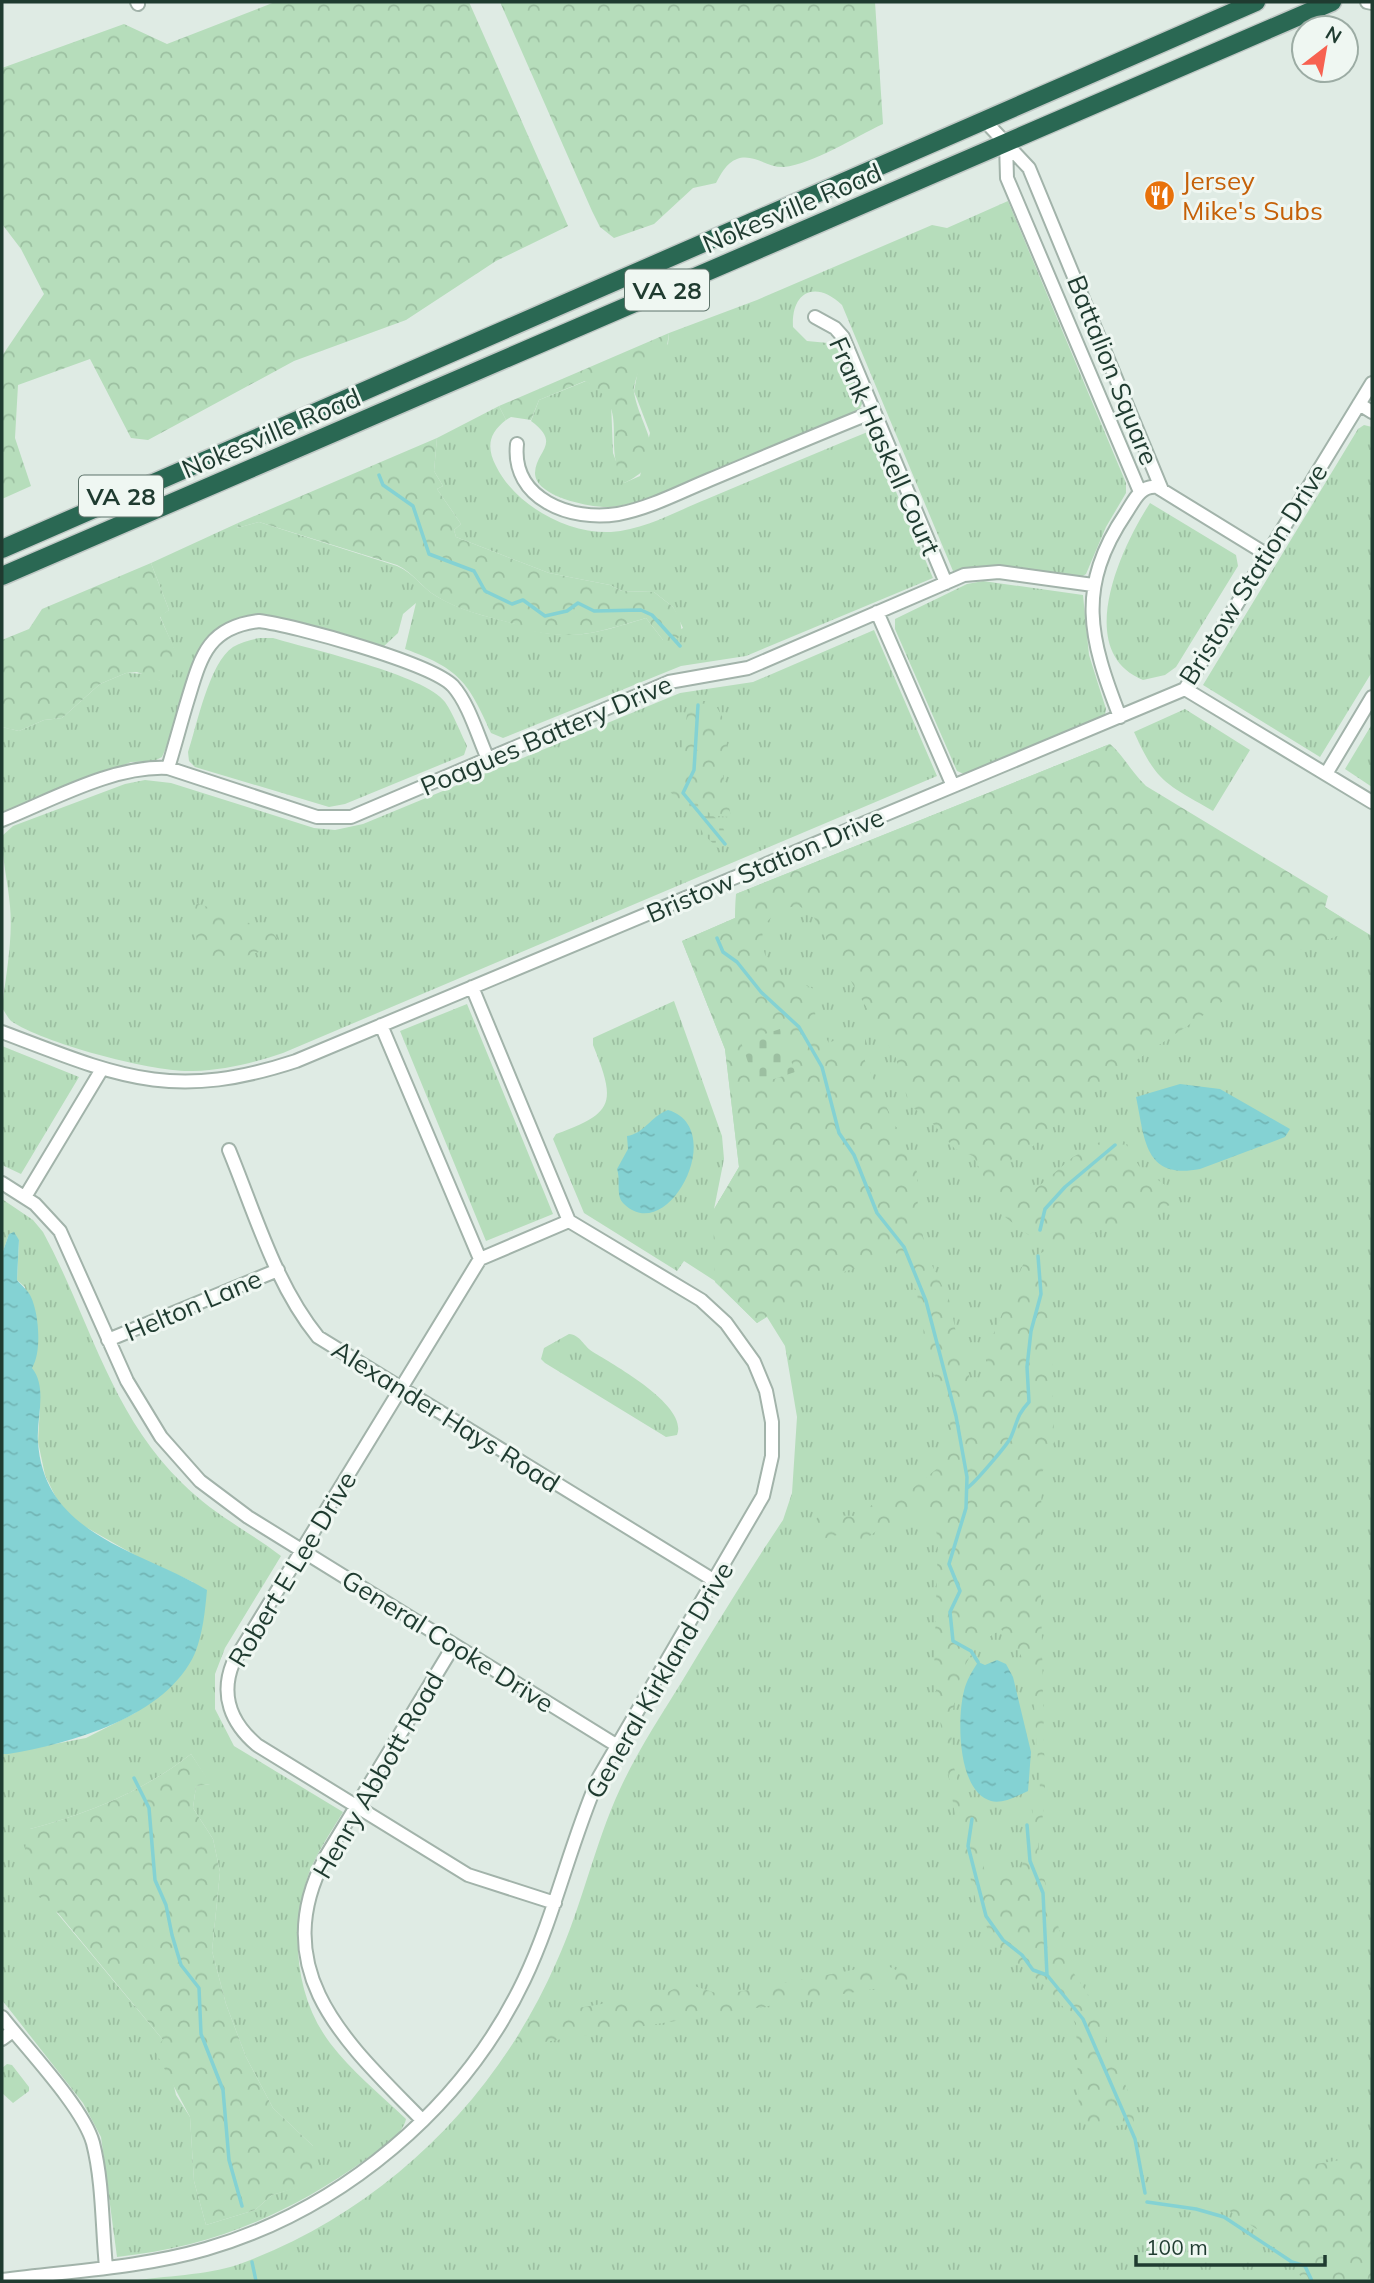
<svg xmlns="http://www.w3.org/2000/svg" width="1374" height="2283" font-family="Mulish,sans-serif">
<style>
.grass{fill:url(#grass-tufts);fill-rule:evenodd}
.forest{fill:url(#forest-crowns)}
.wetland{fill:url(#wetland-marsh)}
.cemetery{fill:url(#cemetery-stones)}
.water{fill:url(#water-ripples)}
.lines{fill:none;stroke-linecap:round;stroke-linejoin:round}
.stream{stroke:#84d2d3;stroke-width:3.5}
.minor-casing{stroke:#a2b3aa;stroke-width:16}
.highway-casing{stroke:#c0c8c5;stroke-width:21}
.minor{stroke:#fff;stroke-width:12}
.highway{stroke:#2a6853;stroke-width:18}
.labels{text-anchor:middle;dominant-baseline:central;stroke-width:6;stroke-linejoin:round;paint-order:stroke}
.shield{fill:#eff7f2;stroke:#5d736a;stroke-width:2}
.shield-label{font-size:24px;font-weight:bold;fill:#1f3b30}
.food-label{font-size:26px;fill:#c56008;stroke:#eff7f2;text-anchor:start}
.street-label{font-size:26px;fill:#1f3b30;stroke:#eff7f2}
</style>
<defs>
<pattern id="grass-tufts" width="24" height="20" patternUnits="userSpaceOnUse" patternTransform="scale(1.75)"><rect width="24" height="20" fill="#b6ddbb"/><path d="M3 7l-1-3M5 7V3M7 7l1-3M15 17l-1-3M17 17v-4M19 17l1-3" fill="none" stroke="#9cbfa1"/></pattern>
<pattern id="forest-crowns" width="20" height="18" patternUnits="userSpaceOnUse" patternTransform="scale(1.75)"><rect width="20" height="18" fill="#b6ddbb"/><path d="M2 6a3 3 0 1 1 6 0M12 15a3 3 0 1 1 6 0" fill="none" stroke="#9cbfa1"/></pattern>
<pattern id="wetland-marsh" width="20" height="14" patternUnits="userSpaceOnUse" patternTransform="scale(1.75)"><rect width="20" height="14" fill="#b6ddbb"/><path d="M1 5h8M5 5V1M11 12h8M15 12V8" fill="none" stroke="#9cbfa1"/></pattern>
<pattern id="cemetery-stones" width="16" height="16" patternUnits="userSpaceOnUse" patternTransform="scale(1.75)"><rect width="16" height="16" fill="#b6ddbb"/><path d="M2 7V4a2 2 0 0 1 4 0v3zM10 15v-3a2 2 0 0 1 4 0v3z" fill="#9cbfa1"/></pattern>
<pattern id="water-ripples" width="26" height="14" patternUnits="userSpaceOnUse" patternTransform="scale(1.75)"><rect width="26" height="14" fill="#84d2d3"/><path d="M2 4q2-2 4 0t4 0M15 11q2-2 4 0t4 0" fill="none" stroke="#72b5b5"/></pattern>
</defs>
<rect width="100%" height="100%" fill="#dfebe4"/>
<path class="grass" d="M 1008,201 L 1126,483 L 1126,493 L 1106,527 L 1086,574 L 1081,577 L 990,565 L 953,571 L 842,305 C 816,280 791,291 793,327 L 807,341 L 828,343 L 839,350 L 863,402 L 858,412 L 648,499 C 635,502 622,506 610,507 C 592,508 535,497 535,473 C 536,450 562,444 531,421 L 539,400 L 586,381 L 603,391 L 611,402 L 613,453 L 624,483 L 640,476 L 650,433 L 634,391 L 638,370 L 668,344 L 669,333 L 757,300 L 932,225 L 947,228 Z
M 499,406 L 506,420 C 489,433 486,447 496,466 C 515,505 567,534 611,532 C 644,530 677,511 707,499 C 761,476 816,453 870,431 L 933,578 L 746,656 L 681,666 L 503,738 L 491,733 C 468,682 460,669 405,649 L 416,603 L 403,614 L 398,633 L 382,648 L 275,617 L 256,616 L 215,632 L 162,757 L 154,761 L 131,762 L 2,813 L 2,727 L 19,731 L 44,720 L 62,718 L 100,684 L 126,673 L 149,674 L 160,681 L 179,661 L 160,616 L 169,610 L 151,563 L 238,523 L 237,528 L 259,522 L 397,566 C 414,573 421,587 436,596 C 460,611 489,617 516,624 L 515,627 C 574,641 590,635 646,618 L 663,640 L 683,628 L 673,607 L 654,592 L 622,591 L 610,585 L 549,573 L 456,537 L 454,530 L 461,524 L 437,489 L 443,486 L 434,471 L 437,438 Z
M 1364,425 L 1372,427 L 1372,672 L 1320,757 L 1203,685 L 1358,429 Z
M 1150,503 L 1236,555 L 1238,566 L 1176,667 L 1165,675 L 1143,680 C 1072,651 1122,546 1150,503 Z
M 983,581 L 1083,595 L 1089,655 L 1106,709 L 1105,715 L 964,774 L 957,771 L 895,629 L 895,619 L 967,584 Z
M 874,630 L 937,776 L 283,1053 C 253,1063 225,1070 193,1071 C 154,1073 43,1043 11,1021 C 8,1018 5,1012 2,1008 C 6,974 13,940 10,906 C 8,882 2,860 2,836 L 13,826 L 125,784 L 145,780 L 171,783 L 314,828 L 335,830 L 363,824 L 680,693 L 753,682 Z
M 259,638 L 273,638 C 309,649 426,675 445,702 C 454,715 460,732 467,746 L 464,755 L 345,804 L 329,807 L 195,767 L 189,761 L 188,752 C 197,725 209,663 233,647 C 241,642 250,640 259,638 Z
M 1185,709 L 1250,750 L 1213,811 C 1165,783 1157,783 1134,732 Z
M 1372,724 L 1372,787 L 1345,769 Z
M 1110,744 L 1122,770 L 1150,801 L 1372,936 L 1372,2281 L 132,2281 C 163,2276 207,2275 237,2265 C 381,2213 495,2102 556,1963 C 582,1907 594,1845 620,1789 C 638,1750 662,1714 684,1678 C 716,1625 748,1572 783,1520 L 792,1493 L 797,1417 L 785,1346 L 767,1317 L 757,1323 L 715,1281 L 684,1261 L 677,1271 L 584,1213 L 553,1139 L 556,1134 C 615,1113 616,1102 593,1045 L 593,1038 L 674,1001 L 722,1136 L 724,1159 L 714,1209 L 739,1167 L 725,1049 L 682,941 L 735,918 L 736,894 Z
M 467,1004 L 553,1214 L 486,1241 L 400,1031 Z
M 2,1046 L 79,1077 L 21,1174 L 2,1165 Z
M 2,1199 L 33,1220 L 43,1232 C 89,1317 110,1413 182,1483 C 214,1515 247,1530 281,1556 L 225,1648 L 215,1674 L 215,1709 L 234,1746 L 343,1812 C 331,1832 317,1852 309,1873 C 290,1929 294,1995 330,2043 C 351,2071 381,2095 406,2119 C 403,2135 378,2151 365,2160 C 287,2215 212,2247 117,2257 L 101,2137 L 83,2103 L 2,2000 L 2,1754 L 86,1738 L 135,1713 L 172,1684 L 186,1668 L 193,1582 L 140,1558 L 75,1521 L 57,1500 L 45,1475 L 38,1442 L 40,1406 L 32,1368 L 25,1287 L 17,1280 L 19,1240 L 9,1234 L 2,1254 ZM 191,1754 L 210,1784 L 196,1786 L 193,1808 L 213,1839 L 220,1872 L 212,1951 L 226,2004 L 246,2057 L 273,2108 L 313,2146 L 310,2183 L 272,2195 L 255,2210 L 206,2225 L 194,2181 L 190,2117 L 176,2095 L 163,2040 L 57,1913 L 30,1829 C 87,1814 144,1791 191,1754 Z
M 569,1334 C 581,1335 583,1346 593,1352 C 614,1365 689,1406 677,1435 L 666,1437 L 545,1363 L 541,1359 L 544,1348 Z
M 7,2064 L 12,2065 L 29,2087 L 29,2091 L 13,2103 L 2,2093 L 2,2068 Z"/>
<path class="forest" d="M 275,2 L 469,2 L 568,226 L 496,261 L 406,320 L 294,361 L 148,440 L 131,438 L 90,359 L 18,385 L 15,438 L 31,486 L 2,499 L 2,356 L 44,294 L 21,249 L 2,224 L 2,68 L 124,24 L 167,44 Z
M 500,2 L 875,2 L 883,124 C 855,137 813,164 784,167 C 768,168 753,153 737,159 C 726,163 721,174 716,183 L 693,188 L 654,224 L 614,238 L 600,227 L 592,211 Z
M 669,333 L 665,360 L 639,370 C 637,377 633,386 634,392 C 640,430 675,459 624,483 C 600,441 634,408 585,381 L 539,400 L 531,420 L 511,417 L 506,420 L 499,406 Z
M 437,438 L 434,471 L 443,486 L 437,489 L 461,524 L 454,530 L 456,537 L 549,573 L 610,585 L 622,591 L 654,592 L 673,607 L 680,619 L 682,634 L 673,643 L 663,640 L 646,618 C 589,635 575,641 515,628 L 515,624 C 488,617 460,611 436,596 C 421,587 414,573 397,565 L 259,522 L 237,528 L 238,523 Z
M 151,563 L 169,610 L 160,617 L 180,661 L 169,681 L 160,681 L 137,672 L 126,673 L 100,684 L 62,718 L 44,720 L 19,731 L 2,727 L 2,640 L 29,629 L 42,609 Z
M 702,701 L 709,701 L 716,706 L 722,716 L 728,753 L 722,771 L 731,817 L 715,816 L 696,802 C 685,804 673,797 667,788 L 680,767 L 687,714 Z
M 1110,744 C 1124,756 1132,773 1146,786 L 1328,896 L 1325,907 L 1346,920 L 1340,935 L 1281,957 L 1211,1010 L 1092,1090 L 1033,1146 L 1006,1163 L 1020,1191 L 1032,1192 L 1073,1157 L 1105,1139 L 1124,1141 L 1139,1166 L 1173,1191 L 1173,1204 L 1047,1249 L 1005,1217 L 973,1156 L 955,1149 L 928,1118 L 909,1105 L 896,1058 L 813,916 L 798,905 C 792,907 783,909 777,913 C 753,927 761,961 781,975 C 791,982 805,982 816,991 L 815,1020 L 829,1043 L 847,1034 L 865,1036 L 865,1061 L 917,1172 L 918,1213 L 927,1255 L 950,1302 L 956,1333 L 971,1382 L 981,1381 L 988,1374 L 984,1347 L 993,1335 L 1025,1260 L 1043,1252 L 1051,1302 L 1054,1442 L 1042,1473 L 1040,1551 L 1045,1790 L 1040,1788 L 1032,1676 L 1018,1650 L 1001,1629 C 994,1634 985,1639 979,1645 C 950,1674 945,1748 959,1785 C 964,1797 979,1808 989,1816 L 977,1848 L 985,1871 L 1022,1871 L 1023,1850 L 1031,1842 L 1034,1821 L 1031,1802 L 1040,1797 L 1045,1802 L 1037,1853 L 1044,1878 L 1071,1969 L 1089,1996 L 1132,2101 L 1134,2123 L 1090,2130 L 1079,2112 L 1076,2023 L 1048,1988 L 995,1945 L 977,1906 L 954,1809 L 938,1708 L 934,1673 L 938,1539 L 934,1523 L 919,1514 C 893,1519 876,1528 857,1548 L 845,1543 L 837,1535 L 808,1543 L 818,1515 L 859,1516 L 880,1498 L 913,1488 L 939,1467 L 954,1444 L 944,1391 L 925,1360 L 923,1322 L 916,1290 L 893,1247 L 860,1266 L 815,1283 L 757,1323 L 715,1282 L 713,1211 L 739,1167 L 725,1049 L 682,941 L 735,918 L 736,894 Z
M 197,903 L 272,932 L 279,941 C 270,952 213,968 202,956 C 197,949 197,938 195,929 C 194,919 192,912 197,903 Z
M 191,1754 L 211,1784 L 196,1786 L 193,1808 L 213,1839 L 220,1872 L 212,1951 L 226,2004 L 246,2057 L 273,2108 L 313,2146 L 319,2166 L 310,2184 L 272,2195 L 255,2210 L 206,2225 L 194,2181 L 190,2117 L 154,2049 L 163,2040 L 58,1913 L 32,1891 L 25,1848 L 30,1829 C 87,1814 144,1791 191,1754 Z
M 884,1964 L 896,1970 L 925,1970 L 930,1980 L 526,2045 L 516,2040 L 531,2016 L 666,1993 L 685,1983 L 722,1995 Z
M 1372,2155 L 1372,2281 L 1302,2281 L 1291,2252 L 1228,2210 L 1286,2192 L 1303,2166 Z"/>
<path class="wetland" d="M 695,802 L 721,822 L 729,844 L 718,848 L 704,835 L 690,809 L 689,804 Z"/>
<path class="cemetery" d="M 780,1029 L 795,1072 L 756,1085 L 741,1042 Z"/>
<path class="water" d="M 1180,1084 L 1220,1089 L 1290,1129 L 1285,1137 L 1200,1169 C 1144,1180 1145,1139 1136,1097 Z
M 668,1110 C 729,1128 668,1247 624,1204 C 615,1196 621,1180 617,1169 L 628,1149 L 627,1136 C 644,1134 651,1116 668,1110 Z
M 14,1232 L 19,1240 L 17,1280 C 22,1286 28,1290 31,1297 C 39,1314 42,1352 32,1368 C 48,1388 36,1419 38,1442 C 44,1536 141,1550 207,1590 C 205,1611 203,1633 195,1653 C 167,1717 69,1744 8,1754 L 2,1754 L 2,1254 L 9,1234 Z
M 997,1660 L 1006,1664 L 1013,1677 L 1031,1752 L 1028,1791 C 1017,1796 1003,1804 991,1801 C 957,1791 957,1718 964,1691 C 966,1681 973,1670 978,1662 L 985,1665 Z"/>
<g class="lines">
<path class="stream" d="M 379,475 L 383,485 L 413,506 L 429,554 L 474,571 L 485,591 L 512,604 L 523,600 L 545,616 L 567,611 L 578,603 L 594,611 L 641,610 L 652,615 L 680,646
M 698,705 L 694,770 L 683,793 L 725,844
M 717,938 L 723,952 L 737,962 L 761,992 L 799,1027 L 822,1067 L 839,1133 L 854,1155 L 877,1213 L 904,1247 L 926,1301 L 956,1416 L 967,1477 L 966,1508 L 949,1564 L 960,1591 L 950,1612 L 953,1641 L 971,1651 L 978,1662
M 1040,1230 L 1045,1209 L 1065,1187 L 1115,1145
M 967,1488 C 974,1484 1008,1444 1011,1437 C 1018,1421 1016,1416 1029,1402 L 1027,1367 L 1031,1331 L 1041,1294 L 1038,1256
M 134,1778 L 149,1808 L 155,1880 L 166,1905 L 172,1935 L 181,1965 L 199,1988 L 201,2034 L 223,2090 L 229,2160 L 242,2206
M 972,1819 L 968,1846 L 986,1916 L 1003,1940 L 1022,1955 L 1033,1970 L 1047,1975
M 1027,1825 L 1030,1861 L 1043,1893 L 1047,1975 L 1083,2019 L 1135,2139 L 1145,2193
M 1147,2202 L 1196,2209 L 1224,2217 L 1292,2262 L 1305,2266 L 1312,2281
M 252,2262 L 256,2281"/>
<defs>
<path id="minor" d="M 137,2 L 138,4
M 1367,2 L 1372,3
M 983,119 L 1029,168 L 1162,490
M 1006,143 L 1007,178 L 1140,492
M 815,317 L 835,328 L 843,337 L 946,583
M 1359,404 L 1372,412
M 517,444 C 511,499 571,522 618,514 C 650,508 680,492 709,480 C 764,457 818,434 873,412
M 877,612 L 953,786
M 1185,689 L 1372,802
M 1120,717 C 1089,638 1076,587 1126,513 C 1134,501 1140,485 1157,487 L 1266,554
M 168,768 C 175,745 181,722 188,699 C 201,656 208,627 259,621 C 293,625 431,663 453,686 C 469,704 478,737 488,759
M 1326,774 L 1372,697
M 2,820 C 52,800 114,765 168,768 L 317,817 L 351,817 L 669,682 L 748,668 L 964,575 L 999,572 L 1093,585
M 381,1025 L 480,1259
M 2,1032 C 118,1076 171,1102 296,1061 L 1185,689 L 1372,383
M 229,1150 C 255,1213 275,1284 318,1337 L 715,1581
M 2,1183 L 35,1204 L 60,1231 L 127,1381 L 161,1437 L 200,1481 L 248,1517 L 616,1745
M 25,1197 L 102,1069
M 108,1340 L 278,1270
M 555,1903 L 468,1875 L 257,1745 C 231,1723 220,1695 233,1663 L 480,1259 L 569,1221
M 2,2017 C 26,2048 83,2107 93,2143 C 103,2182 102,2227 106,2267
M 2,2039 L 13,2031
M 422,2120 C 349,2045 265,1973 325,1858 L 454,1645
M 2,2280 C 69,2271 140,2268 206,2249 C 341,2210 463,2108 524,1980 C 555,1915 570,1843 599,1777 L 763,1496 L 772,1456 L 772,1422 L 766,1391 L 754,1362 L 726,1323 L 701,1300 L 569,1221 L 472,987"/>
<path id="highway" d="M 2,549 L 1256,2
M 2,576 L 1332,2"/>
</defs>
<use href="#minor" class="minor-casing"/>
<use href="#highway" class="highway-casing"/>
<use href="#minor" class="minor"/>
<use href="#highway" class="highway"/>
</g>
<defs>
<symbol id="restaurant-disc" viewBox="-11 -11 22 22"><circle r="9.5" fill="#e8710a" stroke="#eff7f2"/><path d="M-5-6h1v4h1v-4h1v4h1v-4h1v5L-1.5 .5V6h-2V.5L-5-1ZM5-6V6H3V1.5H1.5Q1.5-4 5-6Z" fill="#fff"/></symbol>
</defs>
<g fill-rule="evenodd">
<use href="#restaurant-disc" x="1142" y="178" width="35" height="35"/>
</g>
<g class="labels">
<g class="shield">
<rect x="625" y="269.5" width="84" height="41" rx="5"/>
<rect x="79" y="475.5" width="84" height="41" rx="5"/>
</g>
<g class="shield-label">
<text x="667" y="290">VA 28</text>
<text x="121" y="496">VA 28</text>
</g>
<g class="food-label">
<text x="1182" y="180">Jersey<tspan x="1182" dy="30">Mike's Subs</tspan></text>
</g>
<g class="street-label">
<text transform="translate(792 208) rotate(-23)">Nokesville Road</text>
<text transform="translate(1113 370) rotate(68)">Battalion Square</text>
<text transform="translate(271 433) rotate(-23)">Nokesville Road</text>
<text transform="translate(885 446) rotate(66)">Frank Haskell Court</text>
<text transform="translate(1253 574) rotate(-58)">Bristow Station Drive</text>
<text transform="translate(546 735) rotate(-23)">Poagues Battery Drive</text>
<text transform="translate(765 865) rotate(-23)">Bristow Station Drive</text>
<text transform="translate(193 1305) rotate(-23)">Helton Lane</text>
<text transform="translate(446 1416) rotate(32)">Alexander Hays Road</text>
<text transform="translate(292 1569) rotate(-59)">Robert E Lee Drive</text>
<text transform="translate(448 1641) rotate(32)">General Cooke Drive</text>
<text transform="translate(659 1680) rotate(-60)">General Kirkland Drive</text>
<text transform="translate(378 1775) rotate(-60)">Henry Abbott Road</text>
</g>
</g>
<rect width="1374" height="2283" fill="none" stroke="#1f3b30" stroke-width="7"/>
<g transform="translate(1325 49) rotate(31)"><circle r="33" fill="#eff7f2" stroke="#9caca4" stroke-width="2"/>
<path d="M0-5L12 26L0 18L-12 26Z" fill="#f76150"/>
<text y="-10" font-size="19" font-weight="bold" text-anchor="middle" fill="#1f3b30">N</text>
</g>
<path d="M1136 2255v10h189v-10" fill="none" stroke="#1f3b30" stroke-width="3.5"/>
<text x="1146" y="2255" font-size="21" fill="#1f3b30" stroke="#eff7f2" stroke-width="5" paint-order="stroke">100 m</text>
</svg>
